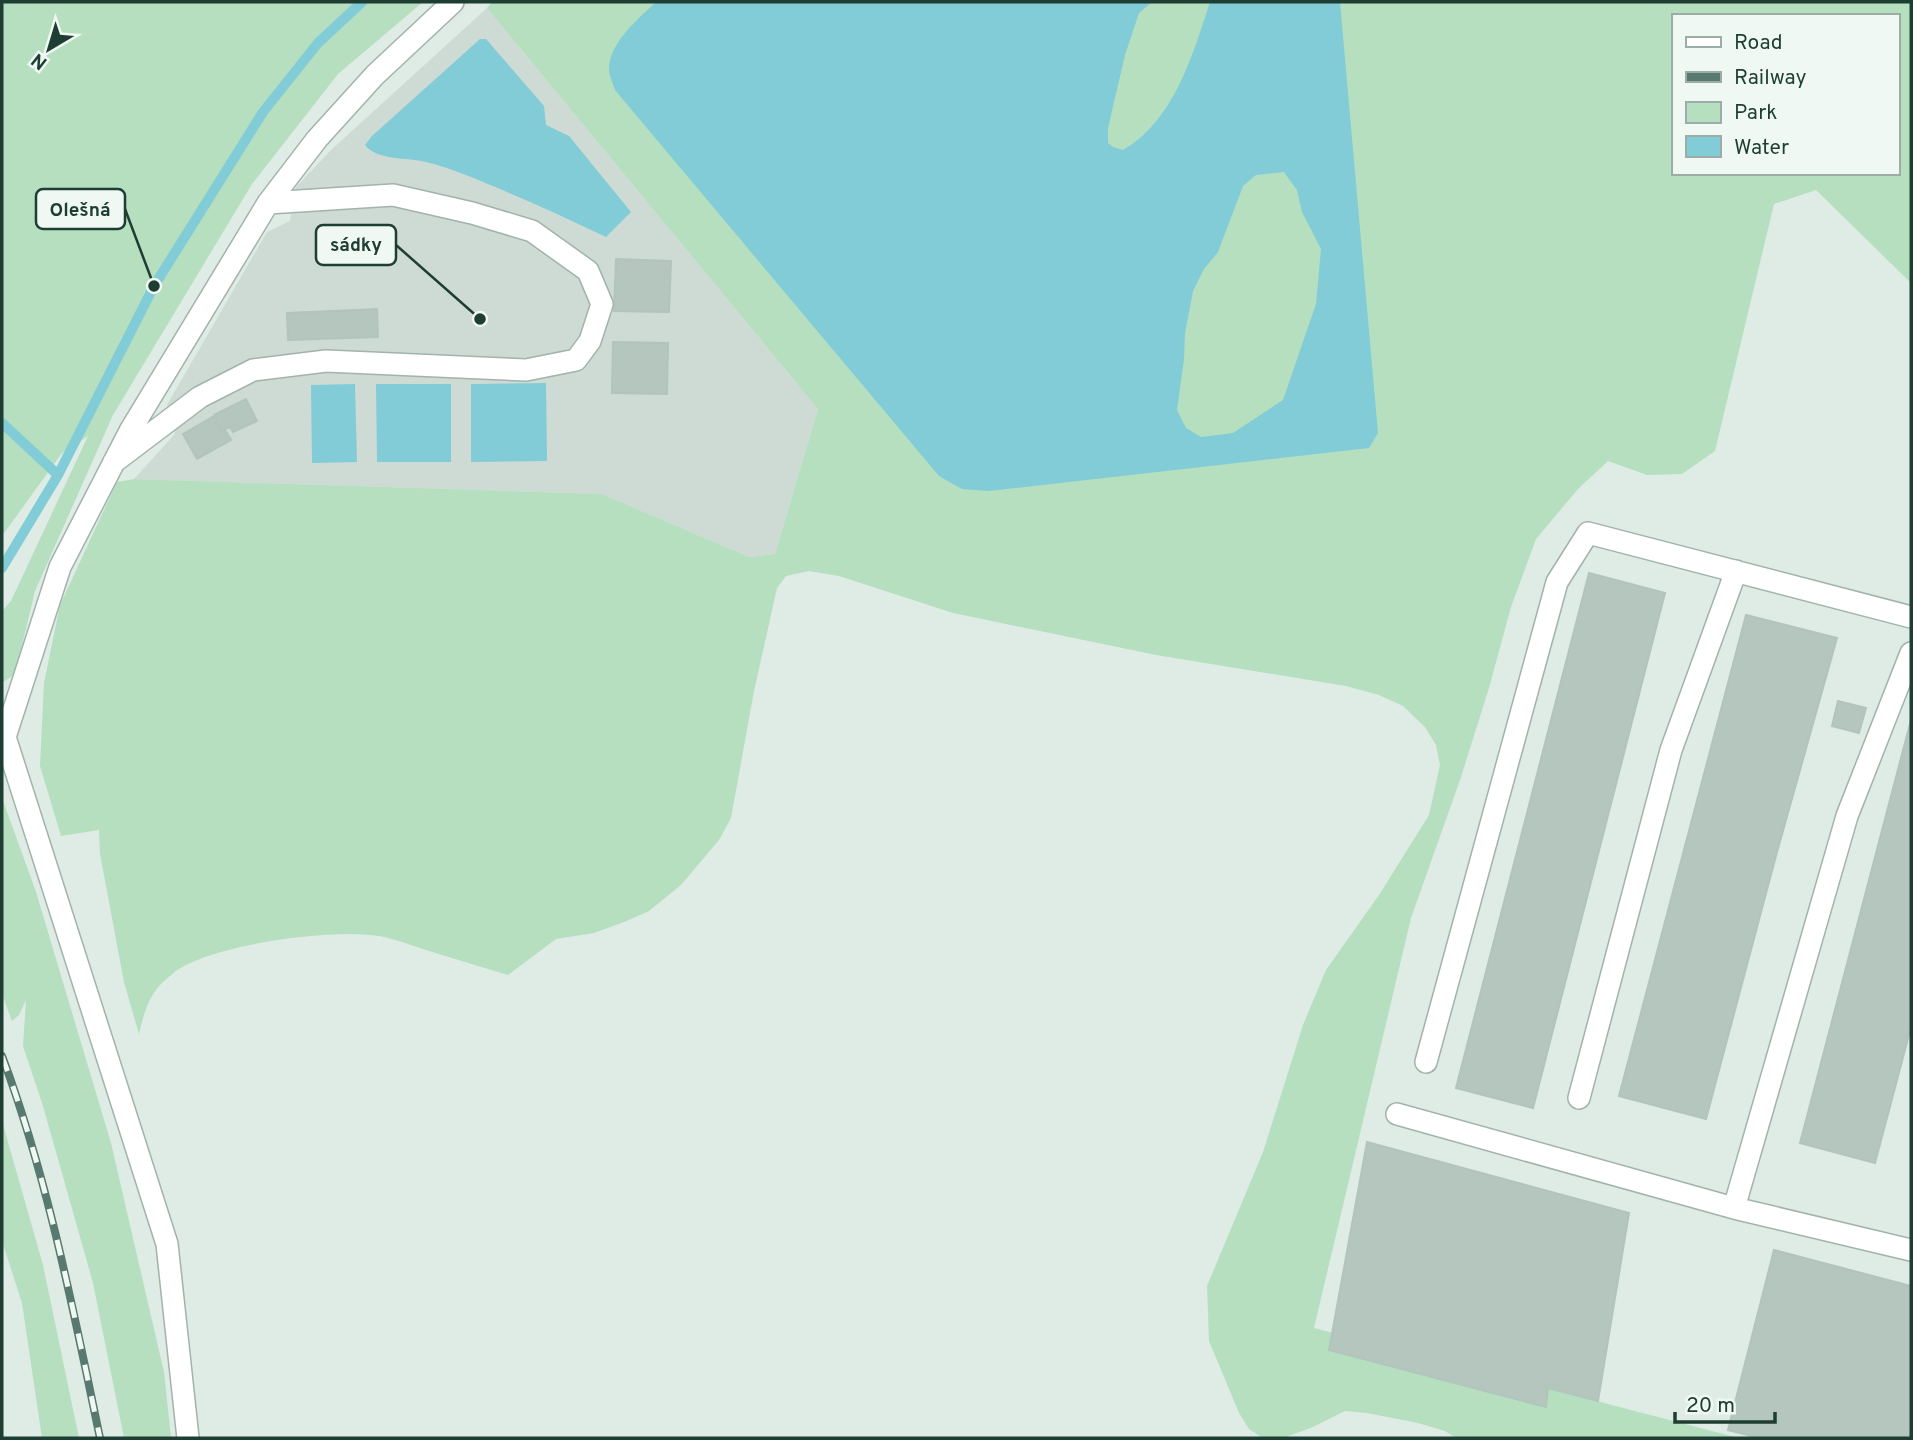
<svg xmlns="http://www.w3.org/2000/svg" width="1913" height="1440" font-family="Overpass,sans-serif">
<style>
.built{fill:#cddbd4}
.green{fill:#b5dfbf;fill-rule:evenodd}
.water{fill:#81ccd6;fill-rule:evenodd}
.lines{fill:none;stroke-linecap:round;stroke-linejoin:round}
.stream{stroke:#81ccd6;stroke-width:10}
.building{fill:#b4c6be;stroke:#b1c5bc;stroke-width:2}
.minor-casing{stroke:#a1b3ac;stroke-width:24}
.minor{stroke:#fff;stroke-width:21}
.rail-casing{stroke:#58796f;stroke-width:8}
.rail{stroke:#eff8f3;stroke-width:5;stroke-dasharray:16;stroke-linecap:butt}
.leader{fill:none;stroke:#1e3d33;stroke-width:2.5}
.callout-dot{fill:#1e3d33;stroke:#eff8f3;stroke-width:2.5}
.callout{fill:#eff8f3;stroke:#1e3d33;stroke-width:2.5}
.callout-label{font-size:19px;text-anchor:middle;font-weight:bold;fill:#1e3d33}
</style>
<rect width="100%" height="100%" fill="#dfebe5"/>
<path class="built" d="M 487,8 L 818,409 L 775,554 L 749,557 L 602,494 L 134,479 L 175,434 L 167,405 L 267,232 L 290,221 L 296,187 L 331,150 Z"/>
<path class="green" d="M 2,2 L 423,2 L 338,74 L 252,184 L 113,415 L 35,591 L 15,674 L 2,683 L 2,611 L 11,601 L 88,436 L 62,453 L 2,536 Z
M 492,2 L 1911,2 L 1911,283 L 1816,190 L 1774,204 L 1715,451 L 1682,474 L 1647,475 L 1608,461 L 1578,489 L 1536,539 L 1511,607 L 1489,688 L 1460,780 L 1411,918 L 1314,1328 L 1739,1438 L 1456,1438 L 1445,1431 L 1418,1423 L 1367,1413 L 1345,1411 L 1313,1427 L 1283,1438 L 1263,1438 L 1249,1429 L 1239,1413 L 1209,1341 L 1207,1286 L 1263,1152 L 1303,1025 L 1326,970 L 1379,895 L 1429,815 L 1440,765 L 1436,745 L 1425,727 L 1403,706 L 1379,695 L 1346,686 L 1156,655 L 953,613 L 839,576 L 809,571 L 786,576 L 777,588 L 754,691 L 731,818 L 719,840 L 681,885 L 649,911 L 624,922 L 594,933 L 556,939 L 508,975 C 480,967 453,958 426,950 C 411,945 395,939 379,936 C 334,928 214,944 176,971 C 171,975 165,980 160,985 C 148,998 143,1016 139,1034 L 124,982 L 100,854 L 99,830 L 61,836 L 40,766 L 44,683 L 60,605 L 117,482 L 134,479 L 602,494 L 749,557 L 775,554 L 818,409 L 487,8 ZM 1673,16 L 1897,16 L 1897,173 L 1673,173 Z
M 2,798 L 36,892 L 111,1143 L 164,1372 L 171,1438 L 124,1438 L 93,1283 L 43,1106 L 23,1046 L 26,1000 L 19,1015 L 12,1021 L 2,994 Z
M 2,1121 L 43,1265 L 79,1438 L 42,1438 L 22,1303 L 2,1241 Z"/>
<path class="water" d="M 656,2 L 1152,2 L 1139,13 L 1125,55 L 1108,128 L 1108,143 L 1113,147 L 1123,150 C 1174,121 1193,54 1210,2 L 1340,2 L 1378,433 L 1369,448 L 989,491 L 962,489 L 939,476 L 615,90 C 613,84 609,75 609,69 C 609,43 639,18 656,2 ZM 1284,172 L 1297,190 L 1302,212 L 1321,249 L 1316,304 L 1283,400 L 1233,433 L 1201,437 L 1186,428 L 1177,410 L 1184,359 L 1185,333 L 1193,291 L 1204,269 L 1218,252 L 1243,186 L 1256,175 Z
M 480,39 L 486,39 L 544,106 L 546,125 L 569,136 L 631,212 L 606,237 C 573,221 540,206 507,192 C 481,181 454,169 426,162 C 408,157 377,161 365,145 L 372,136 Z
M 546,383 L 547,461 L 471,462 L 471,384 Z
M 355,384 L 357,462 L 312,463 L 311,385 Z
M 376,384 L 451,384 L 451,462 L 377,462 Z"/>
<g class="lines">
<path class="stream" d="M 2,423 L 58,475
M 2,568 L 58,475 L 154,286 L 263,112 L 318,43 L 362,2"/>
</g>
<path class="building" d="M 616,259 L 671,261 L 669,312 L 614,311 Z
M 377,309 L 378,337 L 288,340 L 287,313 Z
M 613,342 L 668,343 L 667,394 L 612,393 Z
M 246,399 L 257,421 L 233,432 L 230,427 L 222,430 L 214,415 Z
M 214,416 L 222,430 L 225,430 L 231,440 L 197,459 L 183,434 Z
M 1589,573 L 1665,593 L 1533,1108 L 1456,1088 Z
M 1746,615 L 1837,638 L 1777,852 L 1706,1119 L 1619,1096 Z
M 1838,701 L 1866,708 L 1859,733 L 1832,726 Z
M 1911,720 L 1911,1027 L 1875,1163 L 1800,1143 Z
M 1367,1142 L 1629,1213 L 1598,1401 L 1548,1388 L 1546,1407 L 1329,1350 Z
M 1774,1250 L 1911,1286 L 1911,1438 L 1759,1438 L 1728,1430 Z"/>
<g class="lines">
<defs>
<path id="minor" d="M 114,462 L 200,397 L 253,370 L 326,361 L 526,370 L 576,360 L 590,341 L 602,304 L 588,271 L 532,231 L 472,213 L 393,195 L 268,203
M 2,732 L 5,737 L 167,1244 L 188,1438
M 5,737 L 60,567 L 130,431 L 268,203 L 317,139 L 375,75 L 453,2
M 1426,1062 L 1557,582 L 1588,533 L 1911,617
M 1579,1098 L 1671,750 L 1736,571
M 1397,1114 L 1734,1208 L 1911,1250
M 1734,1208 L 1847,816 L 1911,653"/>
</defs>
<use href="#minor" class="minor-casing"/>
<use href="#minor" class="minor"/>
<defs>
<path id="rail" d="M 2,1056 C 48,1179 73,1309 100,1438"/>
</defs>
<use href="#rail" class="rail-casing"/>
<use href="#rail" class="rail"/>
</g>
<path class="leader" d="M154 286L125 209M480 319L396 245"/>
<g class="callout-dot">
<circle cx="154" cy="286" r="7"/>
<circle cx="480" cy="319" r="7"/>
</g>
<g class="callout">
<rect x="36" y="189" width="89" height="40" rx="7"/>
<rect x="316" y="225" width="80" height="40" rx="7"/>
</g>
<g class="callout-label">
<text x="80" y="216">Olešná</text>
<text x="356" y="251">sádky</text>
</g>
<rect width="1913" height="1440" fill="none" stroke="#1e3d33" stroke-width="7"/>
<rect x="1672" y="14" width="228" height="161" fill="#eff8f3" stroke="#9bada6" stroke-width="2"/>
<rect x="1686" y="37" width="35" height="10" fill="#ffffff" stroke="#9bada6" stroke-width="2"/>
<text x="1734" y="49" font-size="21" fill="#1e3d33">Road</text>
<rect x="1686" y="72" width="35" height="10" fill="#58796f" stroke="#9bada6" stroke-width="2"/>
<text x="1734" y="84" font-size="21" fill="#1e3d33">Railway</text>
<rect x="1686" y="102" width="35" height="21" fill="#b5dfbf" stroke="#9bada6" stroke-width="2"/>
<text x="1734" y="119" font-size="21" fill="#1e3d33">Park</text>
<rect x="1686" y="136" width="35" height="21" fill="#81ccd6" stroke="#9bada6" stroke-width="2"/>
<text x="1734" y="154" font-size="21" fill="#1e3d33">Water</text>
<g transform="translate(49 49) rotate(218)" stroke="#eff8f3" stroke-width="5" paint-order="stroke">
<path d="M0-5L12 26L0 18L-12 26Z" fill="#1e3d33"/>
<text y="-10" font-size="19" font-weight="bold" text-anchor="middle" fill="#1e3d33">N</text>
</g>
<path d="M1675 1412v10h100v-10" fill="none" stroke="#1e3d33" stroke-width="3.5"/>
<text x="1686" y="1412" font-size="21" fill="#1e3d33" stroke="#eff8f3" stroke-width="5" paint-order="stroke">20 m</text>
</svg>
